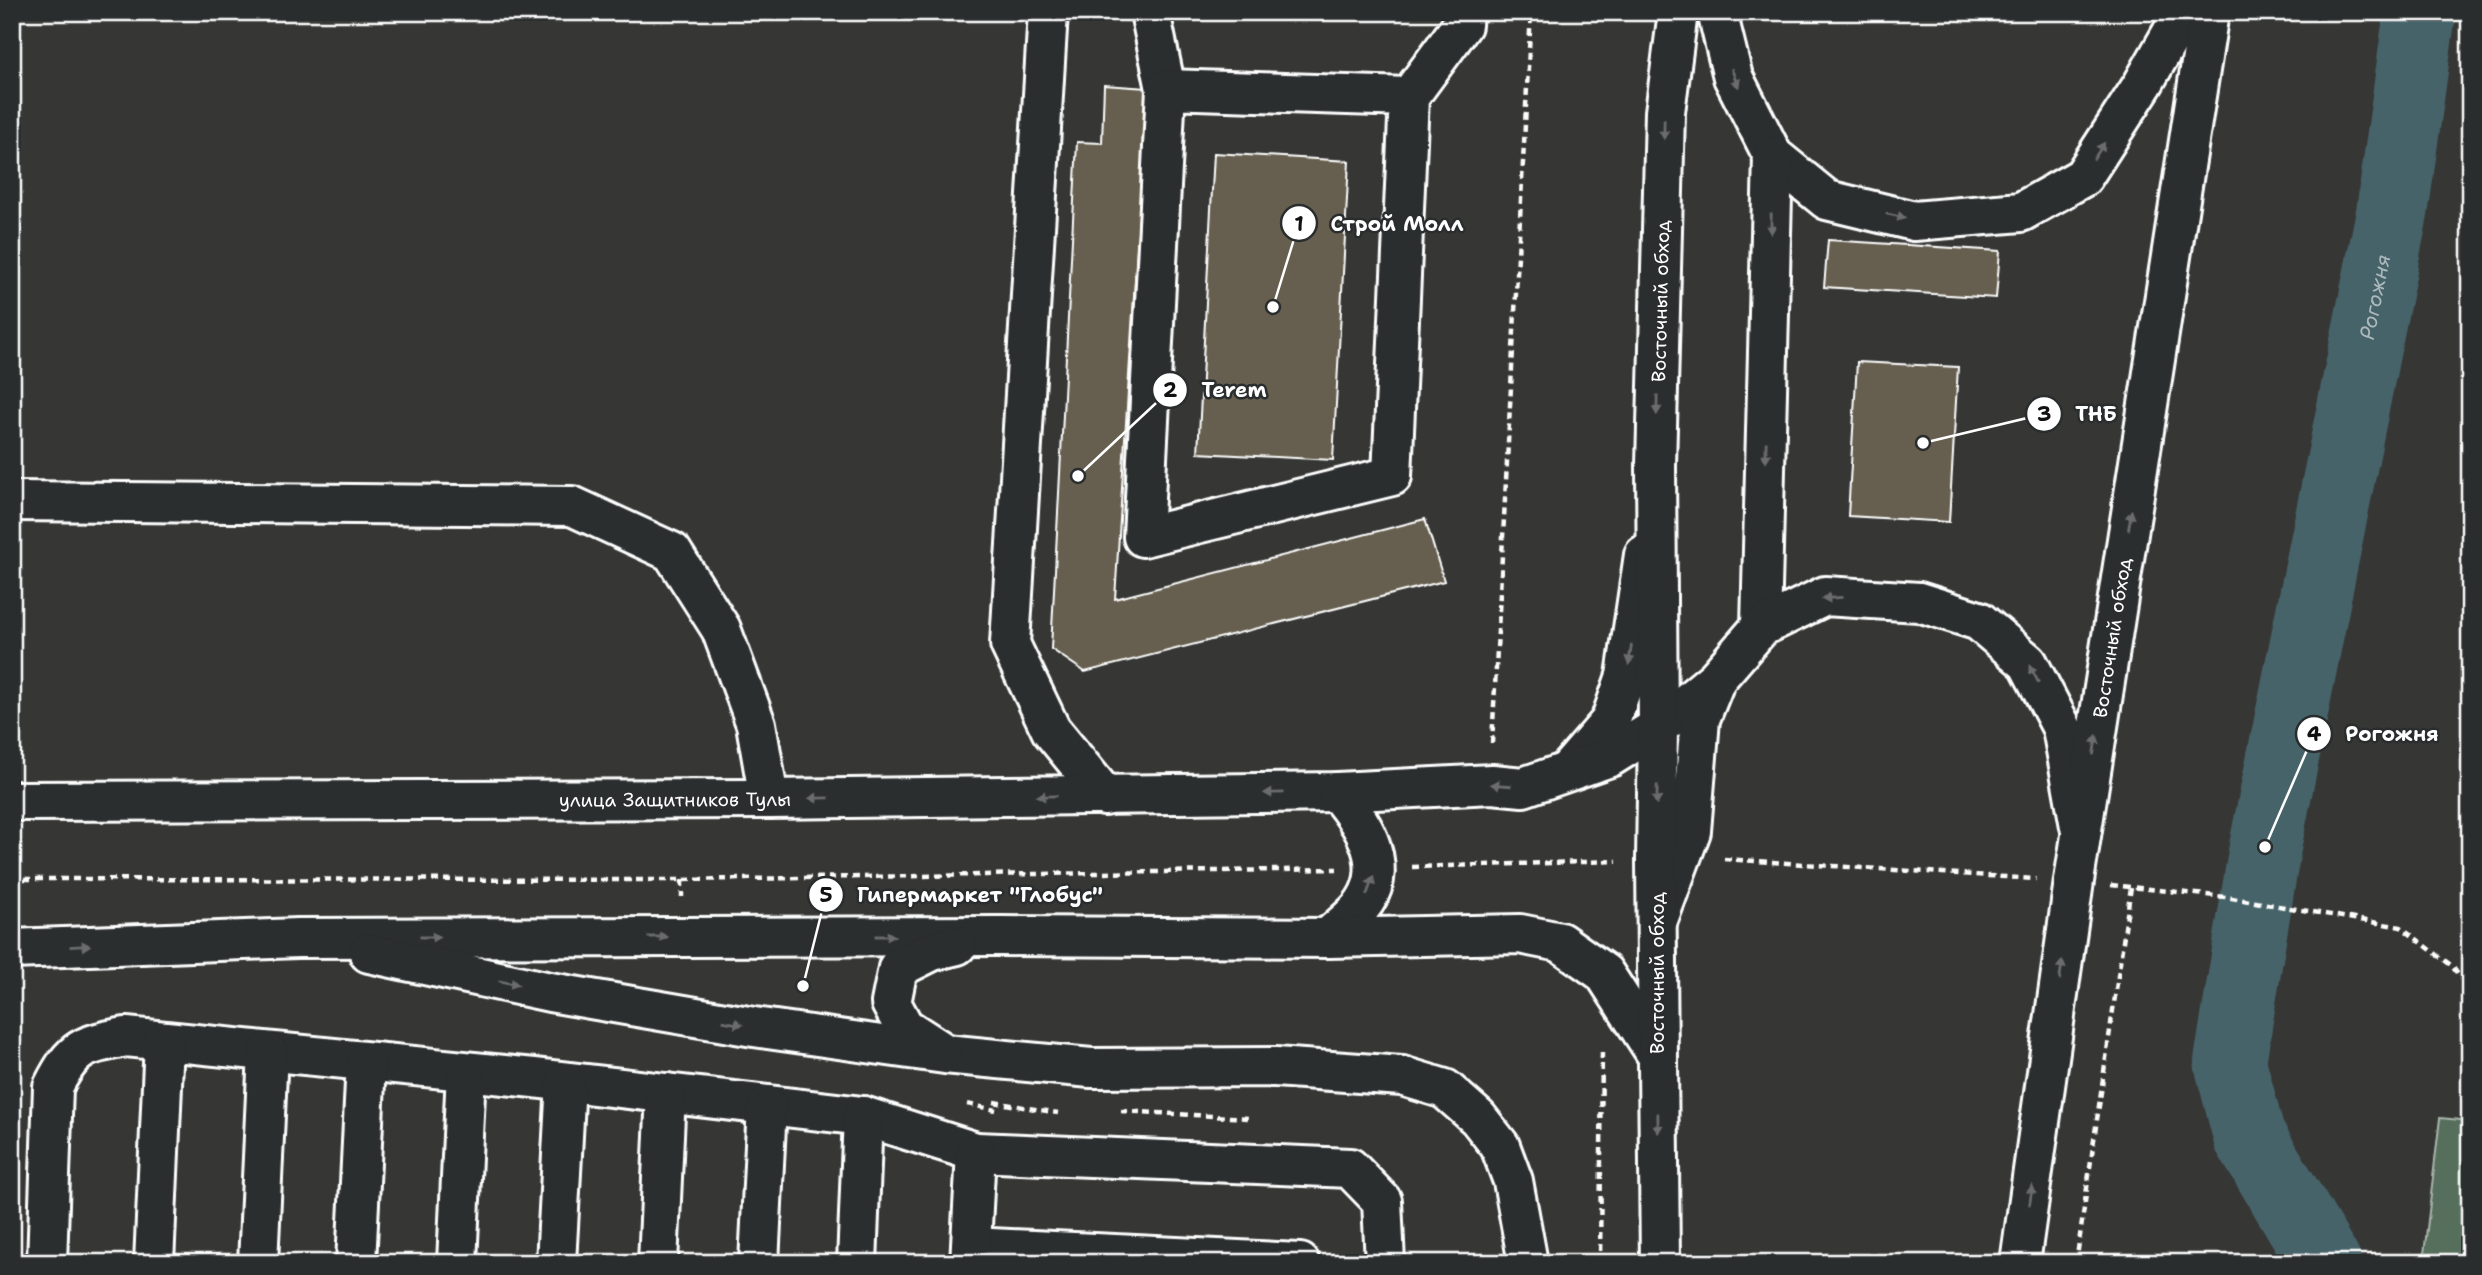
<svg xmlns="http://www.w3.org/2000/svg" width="2482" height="1275" font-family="'Shantell Sans',sans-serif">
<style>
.green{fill:#566e5b;stroke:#aab6ad;stroke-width:2}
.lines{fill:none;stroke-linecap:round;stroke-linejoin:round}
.river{stroke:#47646a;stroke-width:72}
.building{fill:#665f4f;stroke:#fff;stroke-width:2}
.minor-casing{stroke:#fff;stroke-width:44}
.major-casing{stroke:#fff;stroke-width:44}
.path{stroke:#fff;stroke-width:4.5;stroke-dasharray:7 5;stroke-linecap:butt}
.minor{stroke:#2a2d2e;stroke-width:38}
.major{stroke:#2a2d2e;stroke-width:38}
.oneway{fill:#6a6c6d}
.labels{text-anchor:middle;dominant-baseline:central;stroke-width:5;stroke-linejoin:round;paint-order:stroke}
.street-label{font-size:19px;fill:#fff;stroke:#2a2d2e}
.water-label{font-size:21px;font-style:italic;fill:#acb9bc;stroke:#2a2d2e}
.leader{fill:none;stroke:#fff;stroke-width:2.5}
.callout-dot{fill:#fff;stroke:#2a2d2e;stroke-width:2.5}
.mark-label{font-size:21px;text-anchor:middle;font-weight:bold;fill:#111}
.callout-label{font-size:21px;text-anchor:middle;font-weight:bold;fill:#fff;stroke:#2a2d2e;stroke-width:5;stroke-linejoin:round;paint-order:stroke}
</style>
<rect width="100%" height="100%" fill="#363735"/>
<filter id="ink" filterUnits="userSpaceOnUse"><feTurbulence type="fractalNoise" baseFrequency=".0143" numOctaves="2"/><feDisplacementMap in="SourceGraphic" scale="14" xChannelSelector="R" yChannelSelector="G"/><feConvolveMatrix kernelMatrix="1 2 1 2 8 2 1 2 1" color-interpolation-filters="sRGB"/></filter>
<g filter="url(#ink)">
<path class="green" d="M 2440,1118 L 2470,1121 L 2470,1263 L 2423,1263 Z"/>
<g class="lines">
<path class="river" id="s1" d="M 2325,1263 L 2249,1136 L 2230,1062 L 2265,847 L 2392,213 L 2420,12"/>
</g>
<path class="building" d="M 1104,85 L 1147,88 L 1115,599 L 1425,519 L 1444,581 L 1085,672 L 1051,649 L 1077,142 L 1102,143 Z
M 1214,153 L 1349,161 L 1333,460 L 1198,453 Z
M 1828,240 L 2000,251 L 1996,298 L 1824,287 Z
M 1857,362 L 1958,367 L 1949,522 L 1848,516 Z"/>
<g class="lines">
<defs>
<g id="minor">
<path d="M 1048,12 L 1010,644 L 1051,730 L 1105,796"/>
<path d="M 1150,12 L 1166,89"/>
<path d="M 1717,12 L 1733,77 L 1773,156 L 1827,200 L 1914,221 L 2021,212 L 2083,177 L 2143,84 L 2184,12"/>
<path d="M 1409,97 L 1166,89 L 1143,537 L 1392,476 L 1409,97 L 1462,25 L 1463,12"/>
<path d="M 12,501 L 572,506 L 672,552 L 721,629 L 756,724 L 769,799"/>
<path d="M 1761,627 L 1773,156"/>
<path d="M 1571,767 L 1610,722 L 1626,676 L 1644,555"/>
<path id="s2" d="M 12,801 L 769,799 L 1337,792 L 1492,784 L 1523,787 L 1610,757 L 1658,727 L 1716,679 L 1761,627 L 1825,596 L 1919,602 L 1979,621 L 2028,663 L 2062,728 L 2080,826"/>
<path d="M 1657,922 L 1691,831 L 1700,719 L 1716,679"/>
<path d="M 1328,938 C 1338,928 1351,919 1360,908 C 1393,868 1364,824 1337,792"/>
<path d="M 12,949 L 298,938 L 1001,936 L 1328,938 L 1520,934 L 1560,942 L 1604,973 L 1657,1055"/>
<path d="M 369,953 L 550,992 L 754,1027 L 945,1054 L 1091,1068 L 1275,1067 L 1402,1076 L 1445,1089 L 1478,1118 L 1500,1146 L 1513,1181 L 1528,1263"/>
<path d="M 941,1051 L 904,1027 L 891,1003 L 898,968 L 932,951 L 957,945"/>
<path d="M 971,1247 L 1300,1263"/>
<path d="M 47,1263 L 53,1087 C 73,1047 83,1045 126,1037 L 534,1078 L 863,1116 L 976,1152 L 1350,1168 L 1382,1201 L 1385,1263"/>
<path d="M 154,1263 L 164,1041"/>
<path d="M 258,1263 L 268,1052"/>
<path d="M 356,1263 L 366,1062"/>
<path d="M 457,1263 L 466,1072"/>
<path d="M 556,1263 L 566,1082"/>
<path d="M 658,1263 L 666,1093"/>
<path d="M 759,1263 L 767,1105"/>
<path d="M 857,1263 L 863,1116"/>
<path d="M 970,1263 L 976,1152"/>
</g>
<g id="major">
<path id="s3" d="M 1660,1263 L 1656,861 L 1658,727 L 1656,466 L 1665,112 L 1678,12"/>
<path id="s4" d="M 2020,1263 L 2074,881 L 2209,12"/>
</g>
</defs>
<use href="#minor" class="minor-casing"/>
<use href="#major" class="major-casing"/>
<path class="path" d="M 1492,743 L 1531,12
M 1724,859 L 2036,879
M 1412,867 L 1617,861
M 12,879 L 682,880 L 1337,869
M 682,880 L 682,897
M 2111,885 L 2226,897 L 2401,927 L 2452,966 L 2470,991
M 994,1102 L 1058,1113
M 967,1104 L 996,1110
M 1121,1111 L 1248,1118
M 1600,1263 L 1602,1047
M 2076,1263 L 2131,887"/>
<use href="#minor" class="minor"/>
<use href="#major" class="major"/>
</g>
<defs><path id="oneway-solid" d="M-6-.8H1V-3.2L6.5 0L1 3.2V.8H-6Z" transform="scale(1.75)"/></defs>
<g class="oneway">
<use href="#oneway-solid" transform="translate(1735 78) rotate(69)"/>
<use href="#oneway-solid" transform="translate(1664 129) rotate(91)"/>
<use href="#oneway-solid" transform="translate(2099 151) rotate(-57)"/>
<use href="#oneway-solid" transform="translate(1896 216) rotate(13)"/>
<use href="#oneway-solid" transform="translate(1771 224) rotate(91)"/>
<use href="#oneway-solid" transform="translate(1657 405) rotate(91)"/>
<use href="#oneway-solid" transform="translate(1766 452) rotate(91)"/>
<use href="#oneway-solid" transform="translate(2130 520) rotate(-81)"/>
<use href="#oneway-solid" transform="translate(1832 598) rotate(177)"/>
<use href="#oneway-solid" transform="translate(1630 655) rotate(99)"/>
<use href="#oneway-solid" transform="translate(2034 674) rotate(-118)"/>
<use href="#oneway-solid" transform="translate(2095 745) rotate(-81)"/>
<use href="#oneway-solid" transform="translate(1501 785) rotate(-176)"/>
<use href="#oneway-solid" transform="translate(1274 793) rotate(179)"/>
<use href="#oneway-solid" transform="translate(1657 795) rotate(91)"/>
<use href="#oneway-solid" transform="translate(1047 796) rotate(179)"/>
<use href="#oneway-solid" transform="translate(819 798) rotate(179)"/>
<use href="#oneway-solid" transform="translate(1370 886) rotate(-70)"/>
<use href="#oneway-solid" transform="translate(885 936)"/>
<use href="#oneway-solid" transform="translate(430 937)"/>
<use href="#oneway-solid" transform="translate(658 937)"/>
<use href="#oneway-solid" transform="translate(80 946) rotate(-3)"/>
<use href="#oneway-solid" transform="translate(2061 970) rotate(-82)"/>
<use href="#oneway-solid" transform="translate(509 983) rotate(12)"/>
<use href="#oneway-solid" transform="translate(733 1023) rotate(10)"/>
<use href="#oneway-solid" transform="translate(1658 1123) rotate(89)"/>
<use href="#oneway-solid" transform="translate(2031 1195) rotate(-82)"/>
</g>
</g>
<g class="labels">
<g class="street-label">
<text stroke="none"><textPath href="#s3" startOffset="962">Восточный обход</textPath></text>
<text stroke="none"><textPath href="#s4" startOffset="632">Восточный обход</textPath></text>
<text stroke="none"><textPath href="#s2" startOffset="663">улица Защитников Тулы</textPath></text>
<text transform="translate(1657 973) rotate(-90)">Восточный обход</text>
</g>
<g class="water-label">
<text stroke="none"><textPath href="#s1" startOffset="1003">Рогожня</textPath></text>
</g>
</g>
<path class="leader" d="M1273 307L1299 223M1078 476L1170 390M1923 443L2044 414M2265 847L2314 734M803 986L826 895"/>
<g class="callout-dot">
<circle cx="1273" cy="307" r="7"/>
<circle cx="1078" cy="476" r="7"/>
<circle cx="1923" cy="443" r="7"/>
<circle cx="2265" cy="847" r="7"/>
<circle cx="803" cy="986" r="7"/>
<circle cx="1299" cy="223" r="18"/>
<circle cx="1170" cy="390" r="18"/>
<circle cx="2044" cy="414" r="18"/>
<circle cx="2314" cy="734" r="18"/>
<circle cx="826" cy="895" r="18"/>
</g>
<g class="mark-label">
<text x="1299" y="231">1</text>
<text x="1170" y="397">2</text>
<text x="2044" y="421">3</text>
<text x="2314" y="741">4</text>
<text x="826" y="902">5</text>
</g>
<g class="callout-label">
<text x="1397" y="231">Строй Молл</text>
<text x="1234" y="397">Terem</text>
<text x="2096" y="421">ТНБ</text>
<text x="2392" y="741">Рогожня</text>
<text x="980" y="902">Гипермаркет "Глобус"</text>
</g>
<rect width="2482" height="1275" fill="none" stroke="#2a2d2e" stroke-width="42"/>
<rect x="21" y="21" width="2440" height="1233" fill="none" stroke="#fff" stroke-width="2.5" filter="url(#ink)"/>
</svg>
